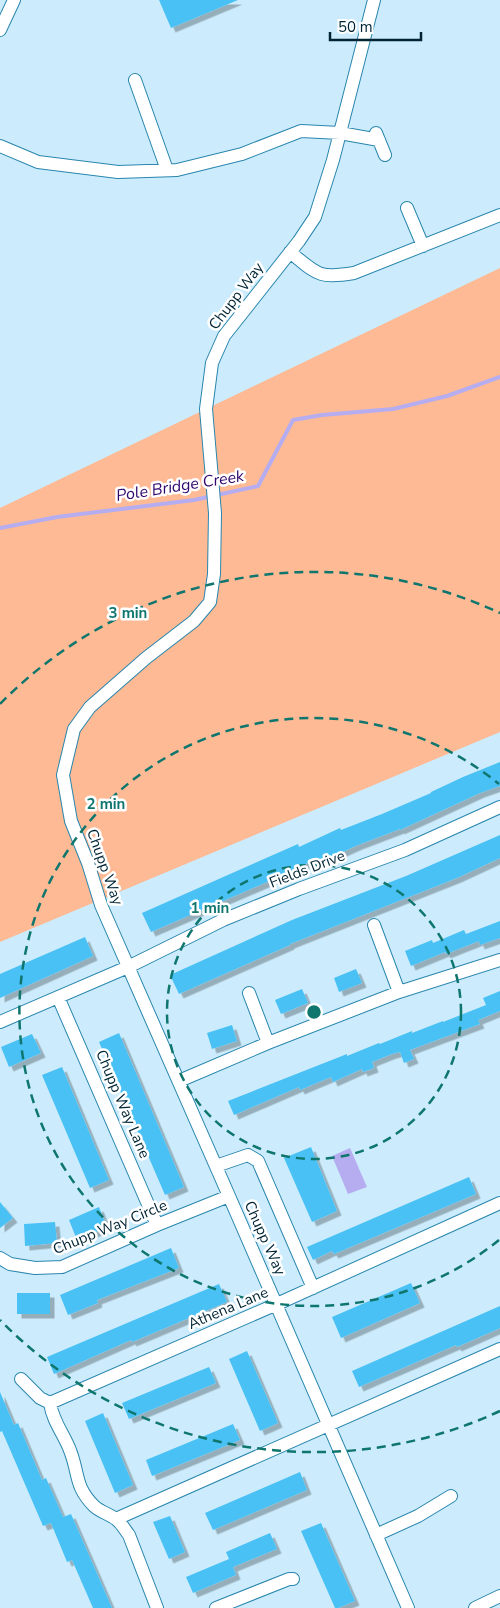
<svg xmlns="http://www.w3.org/2000/svg" width="500" height="1608" font-family="'Nunito Sans',sans-serif">
<style>
.green{fill:#fdba94}
.water{fill:#b6adf1}
.lines{fill:none;stroke-linecap:round;stroke-linejoin:round}
.stream{stroke:#b6adf1;stroke-width:4}
.building{fill:#49c1f5;filter:url(#shadow)}
.minor-casing{stroke:#2986ad;stroke-width:14}
.minor{stroke:#fff;stroke-width:12}
.ring{fill:none;stroke:#0f766e;stroke-width:2.5;stroke-dasharray:9 6}
.labels{text-anchor:middle;dominant-baseline:central;stroke-width:5;stroke-linejoin:round;paint-order:stroke}
.street-label{font-size:15px;fill:#002434;stroke:#fff}
.water-label{font-size:16px;font-style:italic;fill:#2f066d;stroke:#fff}
.centre{fill:#0f766e;stroke:#fff;stroke-width:2.5}
.ring-label{font-size:15px;text-anchor:middle;font-weight:bold;fill:#0f766e;stroke:#fff;stroke-width:5;stroke-linejoin:round;paint-order:stroke}
</style>
<defs>
<filter id="shadow"><feDropShadow dx="4.5" dy="4.5" stdDeviation="0" flood-color="#0004"/></filter>
</defs>
<rect width="100%" height="100%" fill="#ccecfd"/>
<path class="green" d="M 500,268 L 500,732 L 0,942 L 0,508 Z"/>
<path class="water" d="M 350,1148 L 367,1187 L 348,1194 L 332,1156 Z"/>
<g class="lines">
<path class="stream" d="M 0,528 L 57,517 L 194,500 L 258,486 L 293,420 L 322,415 L 393,409 L 447,396 L 500,377"/>
</g>
<path class="building" d="M 159,0 L 238,0 L 171,28 Z
M 500,762 L 500,786 L 480,793 L 400,830 L 400,829 L 358,845 L 318,863 L 316,859 L 267,882 L 151,932 L 142,913 L 298,844 L 299,847 L 340,828 L 341,830 L 382,814 L 431,793 L 431,792 L 463,777 Z
M 500,835 L 500,858 L 457,878 L 290,944 L 290,945 L 179,994 L 170,975 L 292,920 L 406,876 Z
M 500,921 L 500,938 L 480,945 L 479,941 L 446,954 L 445,952 L 411,966 L 405,951 L 432,940 L 433,943 L 464,930 L 466,934 Z
M 85,937 L 93,956 L 0,998 L 0,974 Z
M 356,969 L 362,983 L 339,992 L 334,978 Z
M 302,989 L 308,1003 L 281,1014 L 275,1000 Z
M 500,991 L 500,1011 L 478,1020 L 480,1024 L 410,1050 L 414,1059 L 404,1063 L 400,1052 L 392,1054 L 372,1062 L 374,1068 L 363,1072 L 362,1069 L 333,1082 L 331,1077 L 300,1090 L 299,1087 L 234,1115 L 228,1101 L 347,1054 L 347,1056 L 379,1043 L 380,1044 L 412,1031 L 412,1033 L 443,1021 L 443,1022 L 486,1005 L 483,998 Z
M 232,1025 L 237,1041 L 212,1049 L 207,1033 Z
M 119,1033 L 184,1187 L 165,1195 L 99,1042 Z
M 32,1034 L 41,1053 L 9,1067 L 1,1047 Z
M 62,1067 L 109,1180 L 90,1188 L 42,1075 Z
M 311,1147 L 337,1211 L 312,1222 L 284,1158 Z
M 469,1177 L 476,1194 L 334,1254 L 332,1251 L 313,1260 L 307,1247 Z
M 0,1202 L 13,1218 L 0,1228 Z
M 99,1207 L 107,1227 L 77,1240 L 69,1220 Z
M 55,1222 L 57,1243 L 25,1246 L 24,1224 Z
M 171,1248 L 179,1268 L 97,1300 L 98,1303 L 68,1315 L 60,1295 Z
M 411,1283 L 420,1303 L 341,1338 L 332,1317 Z
M 219,1284 L 227,1302 L 132,1342 L 131,1340 L 54,1374 L 47,1357 Z
M 17,1293 L 50,1293 L 50,1314 L 17,1314 Z
M 500,1306 L 500,1328 L 457,1347 L 456,1345 L 359,1387 L 352,1371 Z
M 247,1351 L 278,1423 L 260,1431 L 229,1359 Z
M 209,1367 L 216,1383 L 129,1419 L 122,1403 Z
M 0,1392 L 14,1425 L 18,1423 L 42,1480 L 46,1478 L 63,1517 L 71,1514 L 112,1608 L 93,1608 L 72,1560 L 67,1562 L 51,1523 L 43,1526 L 2,1431 L 0,1432 Z
M 103,1413 L 133,1485 L 115,1493 L 85,1421 Z
M 233,1424 L 240,1440 L 152,1476 L 146,1460 Z
M 300,1472 L 307,1490 L 213,1530 L 205,1513 Z
M 170,1516 L 185,1552 L 169,1559 L 153,1522 Z
M 321,1523 L 355,1601 L 338,1608 L 335,1608 L 301,1531 Z
M 270,1533 L 277,1549 L 233,1567 L 236,1575 L 193,1593 L 186,1577 L 229,1559 L 226,1552 Z"/>
<g class="lines">
<defs>
<path id="minor" d="M 374,0 L 333,160 L 315,217 L 299,241 L 224,336 L 212,363 L 206,409 L 215,513 L 214,574 L 210,602 L 194,621 L 146,658 L 90,707 L 74,729 L 63,775 L 71,821 L 88,863 L 101,905 L 229,1196 L 408,1608
M 0,30 L 14,0
M 135,80 L 167,170
M 376,133 L 385,155
M 0,146 L 38,162 L 118,172 L 177,170 L 242,154 L 301,131 L 340,133 L 379,140
M 407,208 L 423,246
M 290,252 C 317,274 318,279 354,273 L 500,215
M 374,925 L 399,992
M 249,993 L 268,1043
M 58,997 L 157,1225
M 0,1022 L 128,967 L 223,920 L 299,889 L 405,850 L 500,807
M 179,1081 L 268,1043 L 399,992 L 500,960
M 216,1166 L 248,1155 L 258,1161 L 313,1288
M 0,1258 L 10,1264 L 35,1268 L 62,1267 L 157,1225 L 229,1196
M 21,1379 L 40,1398 L 50,1403 C 53,1423 65,1435 71,1453 C 79,1475 75,1487 94,1506 C 100,1512 110,1514 117,1520 C 122,1524 125,1530 129,1535 L 157,1608
M 50,1403 L 277,1304 L 500,1203
M 116,1519 L 500,1349
M 376,1535 L 418,1516 L 451,1496
M 216,1608 L 289,1579 L 293,1579
M 475,1608 L 500,1596"/>
</defs>
<use href="#minor" class="minor-casing"/>
<use href="#minor" class="minor"/>
</g>
<g class="ring">
<circle cx="314" cy="1012" r="147"/>
<path d="M499 1240A294 294 0 1 1 499 784"/>
<path d="M500 1411A440 440 0 0 1 0 1320M0 704A440 440 0 0 1 500 613"/>
</g>
<g class="labels">
<g class="street-label">
<text transform="translate(236 296) rotate(-53)">Chupp Way</text>
<text transform="translate(105 867) rotate(70)">Chupp Way</text>
<text transform="translate(307 869) rotate(-21)">Fields Drive</text>
<text transform="translate(123 1104) rotate(67)">Chupp Way Lane</text>
<text transform="translate(110 1227) rotate(-22)">Chupp Way Circle</text>
<text transform="translate(265 1238) rotate(66)">Chupp Way</text>
<text transform="translate(228 1308) rotate(-23)">Athena Lane</text>
</g>
<g class="water-label">
<text transform="translate(180 486) rotate(-9)">Pole Bridge Creek</text>
</g>
</g>
<circle cx="314" cy="1012" r="8" class="centre"/>
<g class="ring-label">
<text x="128" y="618">3 min</text>
<text x="106" y="809">2 min</text>
<text x="210" y="913">1 min</text>
</g>
<path d="M330 32v8h91v-8" fill="none" stroke="#002434" stroke-width="2.5"/>
<text x="338" y="32" font-size="15" fill="#002434" stroke="#ffffff" stroke-width="4" paint-order="stroke">50 m</text>
</svg>
